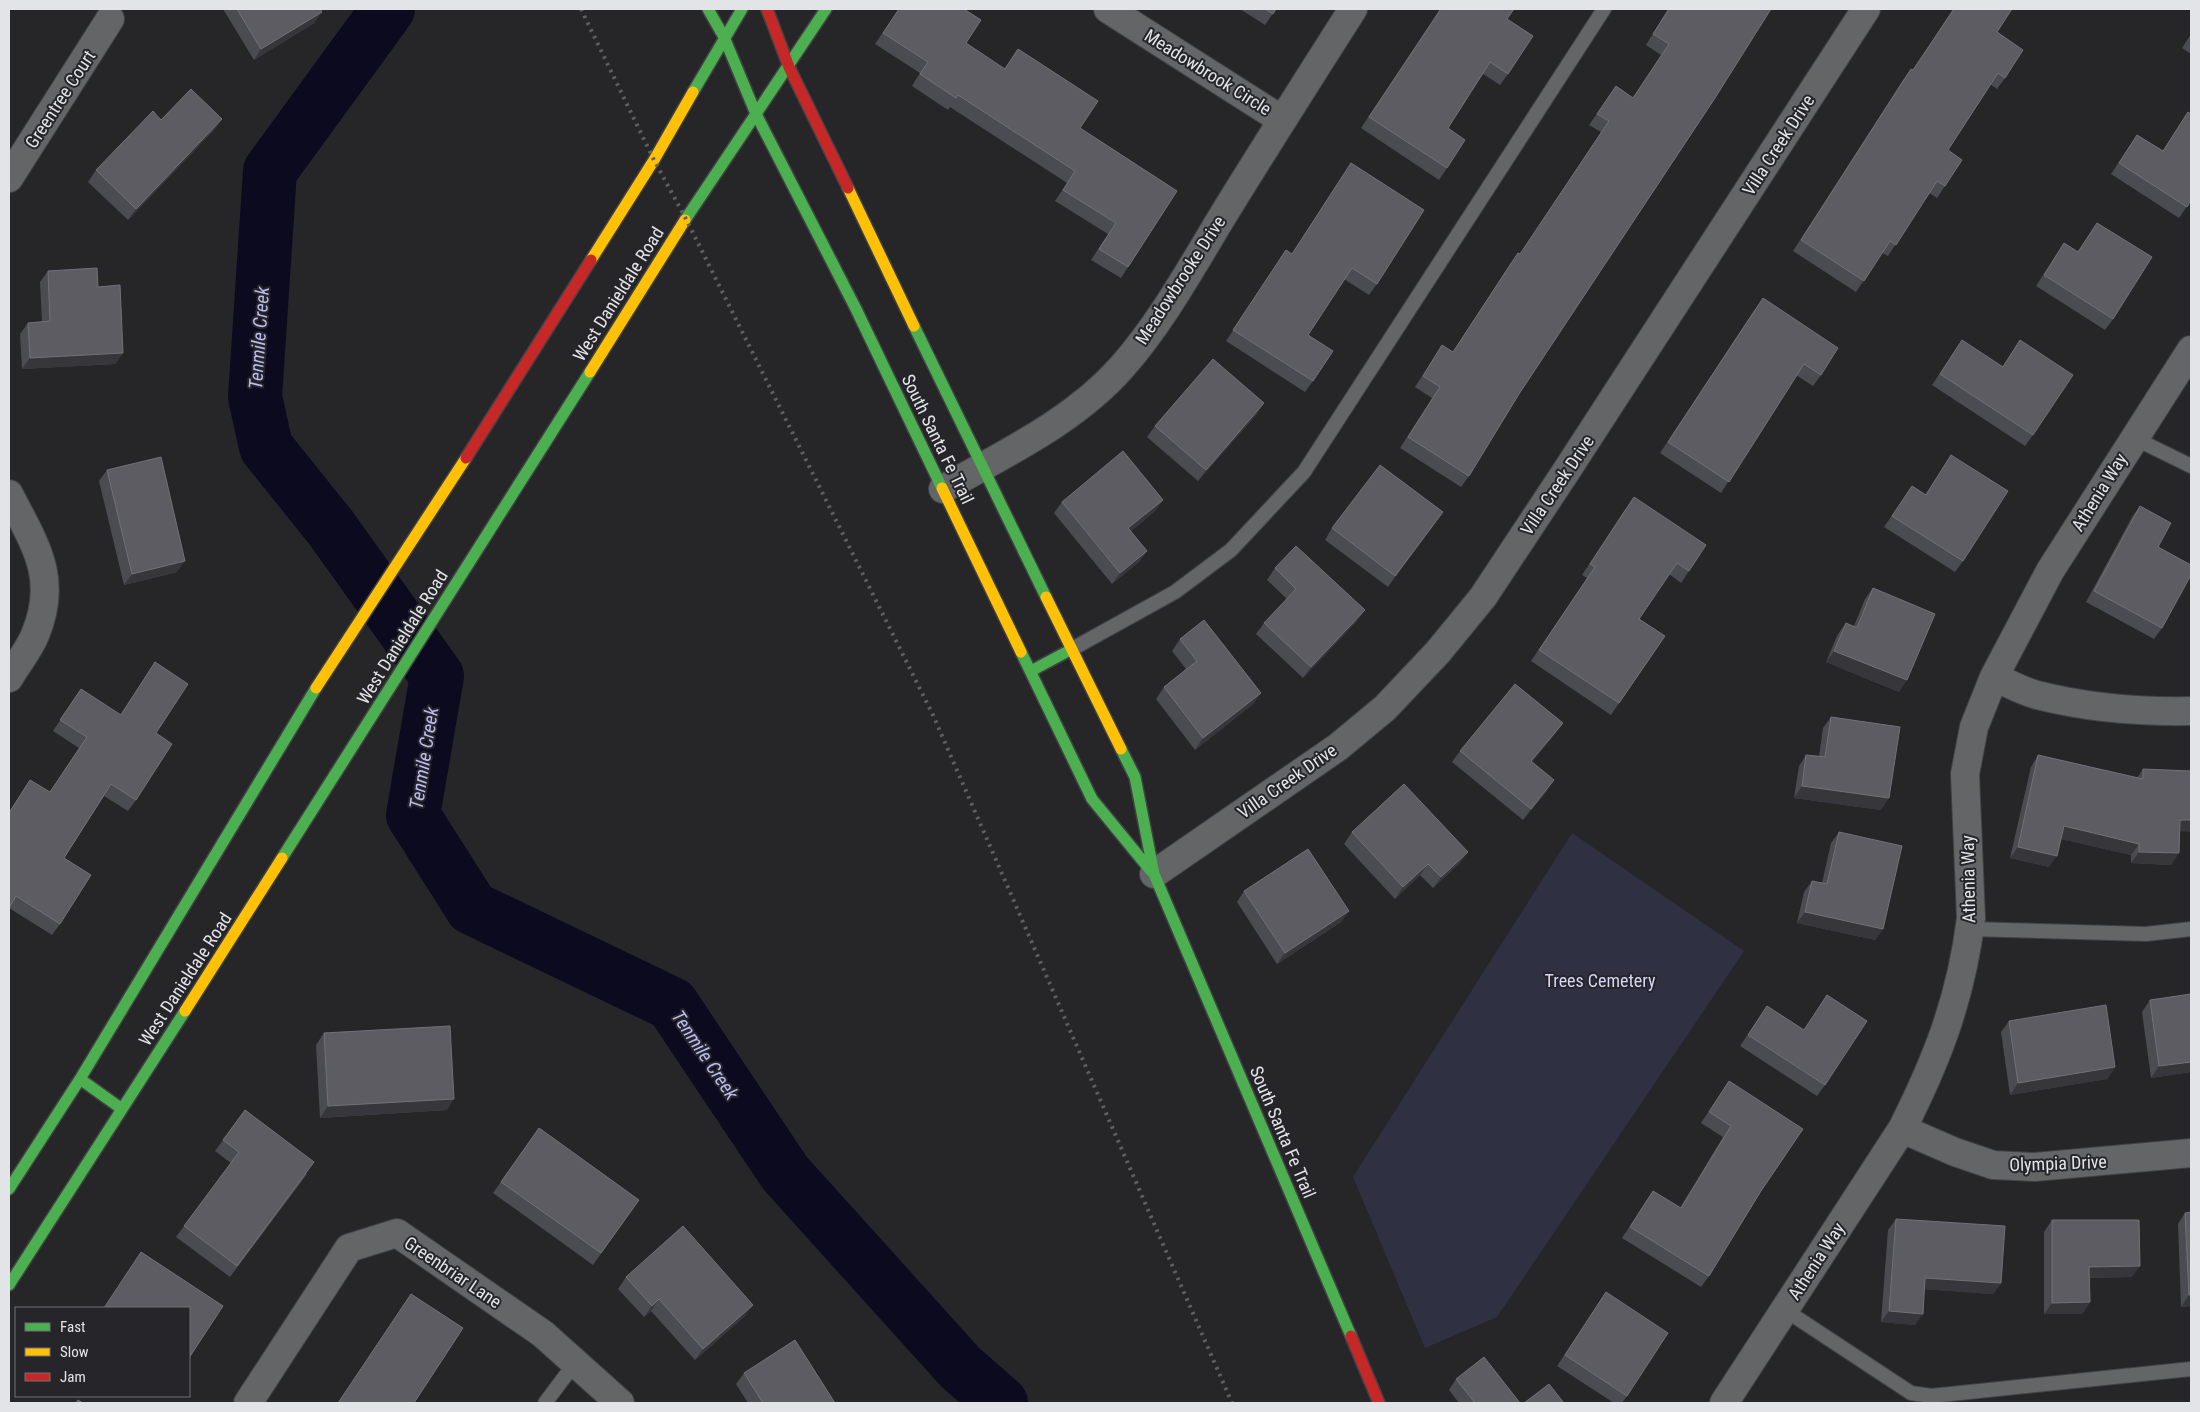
<svg xmlns="http://www.w3.org/2000/svg" width="2200" height="1412" font-family="'Roboto Condensed',sans-serif">
<style>
.green{fill:#2f3041}
.lines{fill:none;stroke-linecap:round;stroke-linejoin:round}
.river{stroke:#0c0a1e;stroke-width:54}
.lane-casing{stroke:#414245;stroke-width:16}
.street-casing{stroke:#414245;stroke-width:30}
.fast-casing{stroke:#414245;stroke-width:14}
.slow-casing{stroke:#414245;stroke-width:14}
.jam-casing{stroke:#414245;stroke-width:14}
.lane{stroke:#646567;stroke-width:14}
.street{stroke:#646567;stroke-width:28}
.fast{stroke:#4caf50;stroke-width:11}
.slow{stroke:#ffc107;stroke-width:11}
.jam{stroke:#c62828;stroke-width:11}
.rail{stroke:#5f5f61;stroke-width:4;stroke-dasharray:2.5 5;stroke-linecap:butt}
.wall{fill:#4b4b52}
.shaded-wall{fill:#36363b}
.building{fill:#5c5c62;stroke:#717177}
.labels{text-anchor:middle;dominant-baseline:central;stroke-width:4;stroke-linejoin:round;paint-order:stroke}
.street-label{font-size:18px;fill:#e3e4e7;stroke:#25252a}
.park-label{font-size:18px;fill:#d5d7f9;stroke:#25252a}
.water-label{font-size:19px;font-style:italic;fill:#bbbdf3;stroke:#25252a}
</style>
<rect width="100%" height="100%" fill="#262629"/>
<path class="green" d="M 1572,833 L 1744,951 L 1497,1317 L 1425,1348 L 1353,1177 Z"/>
<g class="lines">
<path class="river" d="M 388,9 L 270,171 L 255,397 L 266,447 L 331,528 L 437,676 L 413,815 L 472,908 L 672,1004 L 785,1173 L 960,1367 L 1001,1403"/>
<defs>
<path id="lane" d="M 2134,438 L 2191,466
M 1072,649 L 1175,592 L 1231,550 L 1304,472 L 1604,9
M 1969,929 L 2146,934 L 2191,929
M 1785,1310 L 1911,1393 L 1931,1396 L 2191,1369
M 545,1403 L 575,1363"/>
<path id="street" d="M 1108,9 L 1282,120
M 9,178 L 110,19
M 943,489 C 1005,453 1073,422 1121,368 C 1161,323 1191,268 1222,217 C 1265,147 1309,78 1353,9
M 9,494 C 35,545 59,578 35,635 C 29,650 17,664 9,678
M 1994,677 C 2008,683 2022,691 2037,695 C 2088,708 2139,712 2191,711
M 1154,874 L 1338,747 L 1385,708 L 1438,652 L 1483,597 L 1567,470 L 1866,9
M 1902,1129 L 1955,1152 L 1993,1165 L 2035,1167 L 2191,1153
M 248,1403 L 349,1248 L 397,1233 L 543,1334 L 620,1403
M 1724,1403 L 1902,1129 C 1938,1058 1961,998 1971,918 L 1965,774 L 1974,727 L 1994,677 L 2050,571 L 2191,350"/>
<path id="fast" d="M 708,9 L 724,37 L 756,114 L 856,309 L 942,488
M 693,92 L 742,9
M 685,220 L 826,9
M 914,326 L 1046,597
M 1021,652 L 1092,799 L 1151,871
M 1031,671 L 1072,649
M 1121,749 L 1135,777 L 1154,874 L 1351,1336
M 282,858 L 590,372
M 80,1079 L 122,1109
M 9,1189 L 80,1079 L 316,688
M 9,1285 L 185,1011"/>
<path id="slow" d="M 848,188 L 914,326
M 591,260 L 654,160 L 693,92
M 590,372 L 685,220
M 942,488 L 1021,652
M 1046,597 L 1121,749
M 316,688 L 466,458
M 185,1011 L 282,858"/>
<path id="jam" d="M 767,9 L 789,67 L 848,188
M 466,458 L 591,260
M 1351,1336 L 1379,1403"/>
</defs>
<use href="#lane" class="lane-casing"/>
<use href="#street" class="street-casing"/>
<use href="#fast" class="fast-casing"/>
<use href="#slow" class="slow-casing"/>
<use href="#jam" class="jam-casing"/>
<use href="#lane" class="lane"/>
<use href="#street" class="street"/>
<use href="#fast" class="fast"/>
<use href="#slow" class="slow"/>
<use href="#jam" class="jam"/>
<path class="rail" d="M 581,9 L 654,160 L 686,219 L 933,715 L 1232,1403"/>
</g>
<path class="wall" d="M 223,9 L 320,9 L 314,23 L 254,60 Z
M 899,9 L 966,43 L 1004,69 L 1018,49 L 1080,128 L 1177,191 L 1121,278 L 1091,260 L 1108,234 L 1055,201 L 1067,183 L 950,107 L 948,110 L 912,86 L 920,73 L 875,44 Z
M 1240,9 L 1276,9 L 1265,25 Z
M 1440,9 L 1507,19 L 1508,74 L 1500,85 L 1483,74 L 1448,128 L 1447,168 L 1439,180 L 1361,128 Z
M 1668,9 L 1771,9 L 1519,394 L 1469,476 L 1461,487 L 1400,448 L 1432,398 L 1415,387 L 1442,345 L 1453,352 L 1510,264 L 1518,253 L 1520,254 L 1601,132 L 1589,125 L 1616,86 L 1633,98 L 1661,55 L 1646,45 Z
M 1953,9 L 2012,9 L 1997,32 L 2005,78 L 1997,89 L 1990,84 L 1948,150 L 1945,186 L 1937,198 L 1929,193 L 1888,256 L 1882,253 L 1856,292 L 1793,251 L 1903,80 L 1911,69 L 1913,70 Z
M 2191,34 L 2191,54 L 2182,48 Z
M 2188,112 L 2191,200 L 2179,218 L 2111,174 L 2137,135 L 2163,151 Z
M 222,119 L 214,130 L 128,220 L 88,182 L 96,170 L 161,120 Z
M 1351,163 L 1377,284 L 1369,295 L 1344,279 L 1308,335 L 1313,381 L 1305,392 L 1226,341 L 1286,250 L 1292,254 Z
M 2097,223 L 2113,319 L 2105,330 L 2036,286 L 2064,243 L 2078,252 Z
M 48,271 L 98,287 L 123,353 L 115,364 L 22,369 L 20,334 L 28,323 L 42,322 L 40,282 Z
M 1755,309 L 1821,375 L 1813,386 L 1796,375 L 1721,493 L 1660,453 Z
M 1962,340 L 2002,367 L 2020,340 L 2033,435 L 2025,446 L 1932,385 Z
M 1257,414 L 1198,481 L 1147,437 L 1155,426 Z
M 1951,455 L 1963,561 L 1955,572 L 1884,527 L 1912,486 L 1925,495 Z
M 107,470 L 177,572 L 124,585 L 99,481 Z
M 1163,500 L 1155,511 L 1131,531 L 1147,551 L 1139,562 L 1112,584 L 1054,513 L 1062,502 Z
M 2140,506 L 2162,628 L 2154,639 L 2086,602 L 2132,517 Z
M 1626,508 L 1689,571 L 1681,583 L 1669,574 L 1639,619 L 1665,636 L 1611,715 L 1531,661 L 1587,578 L 1582,575 Z
M 1443,512 L 1388,587 L 1325,540 L 1332,528 Z
M 1275,568 L 1357,621 L 1303,678 L 1256,634 L 1264,623 L 1287,599 L 1267,580 Z
M 1873,588 L 1899,692 L 1826,662 L 1838,634 L 1846,623 L 1854,626 L 1865,599 Z
M 1180,639 L 1261,693 L 1253,704 L 1195,750 L 1156,699 L 1164,687 L 1186,669 L 1172,651 Z
M 155,662 L 156,733 L 136,800 L 128,811 L 104,796 L 64,858 L 60,924 L 52,935 L 9,908 L 9,812 L 30,780 L 50,792 L 79,748 L 53,731 L 81,689 L 120,715 Z
M 1831,717 L 1881,810 L 1794,798 L 1799,766 L 1806,755 L 1819,756 L 1823,728 Z
M 1563,723 L 1555,734 L 1532,762 L 1547,791 L 1523,820 L 1452,762 L 1460,751 Z
M 2038,755 L 2137,778 L 2143,769 L 2180,831 L 2171,865 L 2131,863 L 2131,855 L 2061,839 L 2049,867 L 2010,858 L 2031,767 Z
M 1352,832 L 1460,863 L 1433,888 L 1420,875 L 1395,899 L 1344,844 Z
M 1839,832 L 1883,929 L 1875,940 L 1797,923 L 1804,892 L 1812,881 L 1822,883 L 1831,843 Z
M 1244,891 L 1349,911 L 1341,922 L 1277,964 L 1237,902 Z
M 2191,994 L 2191,1072 L 2151,1078 L 2142,1012 L 2150,1000 Z
M 1827,995 L 1825,1085 L 1817,1096 L 1740,1046 L 1767,1006 L 1804,1030 Z
M 2009,1021 L 2115,1067 L 2107,1079 L 2010,1095 L 2001,1032 Z
M 324,1033 L 447,1110 L 320,1118 L 316,1045 Z
M 1729,1081 L 1761,1191 L 1709,1276 L 1701,1287 L 1622,1238 L 1653,1191 L 1680,1208 L 1723,1137 L 1701,1123 Z
M 539,1128 L 639,1200 L 593,1265 L 493,1193 Z
M 223,1140 L 307,1174 L 230,1277 L 176,1237 L 231,1163 L 215,1151 Z
M 2185,1213 L 2191,1306 L 2181,1307 L 2178,1224 Z
M 1896,1219 L 2001,1283 L 1993,1294 L 1924,1289 L 1915,1325 L 1881,1322 L 1888,1230 Z
M 2052,1220 L 2132,1277 L 2090,1278 L 2090,1302 L 2082,1314 L 2044,1314 L 2044,1232 Z
M 626,1277 L 745,1316 L 695,1360 L 651,1311 L 644,1317 L 618,1289 Z
M 1606,1292 L 1627,1396 L 1622,1403 L 1614,1403 L 1557,1366 Z
M 744,1373 L 835,1403 L 748,1403 L 736,1384 Z
M 1456,1379 L 1520,1403 L 1459,1403 L 1449,1390 Z"/>
<path class="shaded-wall" d="M 322,12 L 314,23 L 254,60 L 261,49 Z
M 222,119 L 214,130 L 128,220 L 136,209 Z
M 123,353 L 115,364 L 22,369 L 30,358 Z
M 1264,403 L 1257,414 L 1198,481 L 1206,470 Z
M 1163,500 L 1155,511 L 1121,539 L 1128,528 Z
M 1443,512 L 1435,523 L 1388,587 L 1395,576 Z
M 1147,551 L 1139,562 L 1112,584 L 1120,573 Z
M 185,561 L 177,572 L 124,585 L 132,574 Z
M 1365,610 L 1357,621 L 1303,678 L 1311,667 Z
M 1834,651 L 1907,680 L 1899,692 L 1826,662 Z
M 1261,693 L 1253,704 L 1195,750 L 1203,738 Z
M 1563,723 L 1555,734 L 1524,772 L 1531,761 Z
M 1554,780 L 1547,791 L 1523,820 L 1531,809 Z
M 1802,786 L 1889,798 L 1881,810 L 1794,798 Z
M 2180,820 L 2191,820 L 2191,832 L 2173,831 Z
M 2064,826 L 2139,844 L 2131,855 L 2056,838 Z
M 2018,847 L 2057,856 L 2049,867 L 2010,858 Z
M 1468,852 L 1460,863 L 1433,888 L 1441,877 Z
M 2139,852 L 2179,853 L 2171,865 L 2131,863 Z
M 1428,864 L 1420,875 L 1395,899 L 1403,887 Z
M 1349,911 L 1341,922 L 1277,964 L 1285,953 Z
M 1805,912 L 1883,929 L 1875,940 L 1797,923 Z
M 2191,1062 L 2191,1072 L 2151,1078 L 2159,1066 Z
M 2115,1067 L 2107,1079 L 2010,1095 L 2018,1083 Z
M 454,1099 L 447,1110 L 320,1118 L 328,1106 Z
M 2140,1266 L 2132,1277 L 2082,1278 L 2089,1267 Z
M 1925,1278 L 2001,1283 L 1993,1294 L 1917,1289 Z
M 2189,1295 L 2191,1295 L 2191,1306 L 2181,1307 Z
M 659,1299 L 651,1311 L 644,1317 L 652,1306 Z
M 2090,1302 L 2082,1314 L 2044,1314 L 2052,1303 Z
M 753,1305 L 745,1316 L 695,1360 L 703,1349 Z
M 1889,1311 L 1923,1314 L 1915,1325 L 1881,1322 Z"/>
<path class="building" d="M 237,9 L 320,9 L 322,12 L 261,49 Z
M 899,9 L 964,9 L 981,20 L 966,43 L 1005,69 L 1018,49 L 1098,101 L 1080,128 L 1177,191 L 1128,267 L 1099,249 L 1116,223 L 1063,190 L 1075,171 L 958,95 L 956,98 L 920,74 L 928,62 L 883,33 Z
M 1265,9 L 1276,9 L 1273,14 Z
M 1441,9 L 1514,9 L 1507,19 L 1533,36 L 1508,74 L 1490,62 L 1448,128 L 1465,140 L 1447,168 L 1369,117 Z
M 1669,9 L 1771,9 L 1715,98 L 1519,394 L 1469,476 L 1408,437 L 1440,387 L 1423,376 L 1442,345 L 1453,352 L 1518,253 L 1520,254 L 1609,121 L 1597,114 L 1616,86 L 1633,98 L 1669,44 L 1653,34 Z
M 1954,9 L 2012,9 L 1997,32 L 2023,50 L 2005,78 L 1998,73 L 1948,150 L 1962,160 L 1945,186 L 1937,181 L 1896,245 L 1890,241 L 1864,281 L 1801,240 L 1911,69 L 1913,70 Z
M 191,89 L 222,119 L 136,209 L 96,170 L 153,111 L 161,120 Z
M 2188,112 L 2191,114 L 2191,200 L 2187,207 L 2119,163 L 2137,135 L 2163,151 Z
M 1351,163 L 1424,210 L 1377,284 L 1352,268 L 1308,335 L 1333,351 L 1313,381 L 1233,330 L 1286,250 L 1292,254 Z
M 2097,223 L 2152,257 L 2113,319 L 2044,275 L 2064,243 L 2078,252 Z
M 97,268 L 98,287 L 120,285 L 123,353 L 30,358 L 28,323 L 50,321 L 48,271 Z
M 1763,298 L 1838,348 L 1821,375 L 1804,364 L 1729,482 L 1668,442 Z
M 1962,340 L 2003,367 L 2020,340 L 2073,375 L 2033,435 L 1940,374 Z
M 1213,359 L 1264,403 L 1206,470 L 1155,426 Z
M 1123,451 L 1163,500 L 1128,528 L 1147,551 L 1120,573 L 1062,502 Z
M 1951,455 L 2008,491 L 1963,561 L 1892,516 L 1912,486 L 1926,495 Z
M 161,457 L 185,561 L 132,574 L 107,470 Z
M 1380,465 L 1443,512 L 1395,576 L 1332,528 Z
M 1634,497 L 1706,545 L 1689,571 L 1677,563 L 1639,619 L 1665,636 L 1619,703 L 1539,650 L 1595,567 L 1590,564 Z
M 2140,506 L 2171,523 L 2158,547 L 2191,565 L 2191,575 L 2162,628 L 2094,591 Z
M 1296,546 L 1365,610 L 1311,667 L 1264,623 L 1296,589 L 1275,568 Z
M 1873,588 L 1935,614 L 1907,680 L 1834,651 L 1846,623 L 1857,628 Z
M 1204,620 L 1261,693 L 1203,738 L 1164,687 L 1197,661 L 1180,639 Z
M 155,662 L 188,684 L 156,733 L 172,744 L 136,800 L 111,784 L 64,858 L 91,875 L 60,924 L 16,896 L 9,908 L 9,813 L 30,780 L 50,792 L 87,737 L 60,720 L 81,689 L 121,715 Z
M 1515,684 L 1563,723 L 1531,761 L 1554,780 L 1531,809 L 1460,751 Z
M 1831,717 L 1900,727 L 1889,798 L 1802,786 L 1806,755 L 1825,757 Z
M 2038,755 L 2143,779 L 2143,769 L 2191,771 L 2191,820 L 2180,820 L 2179,853 L 2139,852 L 2139,844 L 2064,826 L 2057,856 L 2018,847 Z
M 1404,784 L 1468,852 L 1441,877 L 1428,864 L 1403,887 L 1352,832 Z
M 1839,832 L 1902,846 L 1883,929 L 1805,912 L 1812,881 L 1827,884 Z
M 1308,849 L 1349,911 L 1285,953 L 1244,891 Z
M 2191,994 L 2191,1062 L 2159,1066 L 2150,1000 Z
M 1827,995 L 1867,1021 L 1825,1085 L 1748,1035 L 1767,1006 L 1804,1030 Z
M 2106,1005 L 2115,1067 L 2018,1083 L 2009,1021 Z
M 450,1026 L 454,1099 L 328,1106 L 324,1033 Z
M 1729,1081 L 1803,1129 L 1761,1191 L 1709,1276 L 1630,1227 L 1653,1191 L 1681,1208 L 1731,1126 L 1709,1112 Z
M 245,1110 L 314,1162 L 237,1266 L 184,1226 L 239,1152 L 223,1140 Z
M 539,1128 L 639,1200 L 601,1253 L 501,1182 Z
M 2191,1212 L 2191,1295 L 2189,1295 L 2185,1213 Z
M 1896,1219 L 2005,1226 L 2001,1283 L 1925,1278 L 1923,1314 L 1889,1311 Z
M 2052,1220 L 2139,1220 L 2140,1266 L 2089,1267 L 2090,1302 L 2052,1303 Z
M 683,1226 L 753,1305 L 703,1349 L 659,1299 L 652,1306 L 626,1277 Z
M 141,1252 L 223,1306 L 189,1358 L 189,1308 L 104,1308 Z
M 1606,1292 L 1668,1333 L 1627,1396 L 1565,1355 Z
M 411,1294 L 463,1328 L 414,1403 L 338,1403 Z
M 795,1340 L 835,1403 L 763,1403 L 744,1373 Z
M 1484,1357 L 1520,1403 L 1475,1403 L 1456,1379 Z
M 1549,1384 L 1564,1403 L 1524,1403 Z
M 78,1400 L 83,1403 L 76,1403 Z"/>
<g class="labels">
<g class="street-label">
<text transform="translate(1208 72) rotate(32)">Meadowbrook Circle</text>
<text transform="translate(60 99) rotate(-57)">Greentree Court</text>
<text transform="translate(1778 145) rotate(-57)">Villa Creek Drive</text>
<text transform="translate(1180 280) rotate(-57)">Meadowbrooke Drive</text>
<text transform="translate(618 294) rotate(-58)">West Danieldale Road</text>
<text transform="translate(938 439) rotate(64)">South Santa Fe Trail</text>
<text transform="translate(1557 485) rotate(-56)">Villa Creek Drive</text>
<text transform="translate(2099 492) rotate(-58)">Athenia Way</text>
<text transform="translate(402 637) rotate(-58)">West Danieldale Road</text>
<text transform="translate(1287 781) rotate(-35)">Villa Creek Drive</text>
<text transform="translate(1968 879) rotate(-91)">Athenia Way</text>
<text transform="translate(185 979) rotate(-57)">West Danieldale Road</text>
<text transform="translate(1283 1132) rotate(67)">South Santa Fe Trail</text>
<text transform="translate(2058 1163) rotate(-2)">Olympia Drive</text>
<text transform="translate(1816 1261) rotate(-57)">Athenia Way</text>
<text transform="translate(453 1272) rotate(34)">Greenbriar Lane</text>
</g>
<g class="park-label">
<text x="1600" y="980">Trees Cemetery</text>
</g>
<g class="water-label">
<text transform="translate(259 338) rotate(-86)">Tenmile Creek</text>
<text transform="translate(424 758) rotate(-81)">Tenmile Creek</text>
<text transform="translate(705 1055) rotate(56)">Tenmile Creek</text>
</g>
</g>
<rect width="2200" height="1412" fill="none" stroke="#e3e4e7" stroke-width="20"/>
<rect x="15" y="1307" width="175" height="90" fill="#25252a" stroke="#717176"/>
<rect x="25" y="1323" width="25" height="8" fill="#4caf50" stroke="#717176"/>
<text x="60" y="1332" font-size="15" fill="#e3e4e7">Fast</text>
<rect x="25" y="1348" width="25" height="8" fill="#ffc107" stroke="#717176"/>
<text x="60" y="1357" font-size="15" fill="#e3e4e7">Slow</text>
<rect x="25" y="1373" width="25" height="8" fill="#c62828" stroke="#717176"/>
<text x="60" y="1382" font-size="15" fill="#e3e4e7">Jam</text>
</svg>
